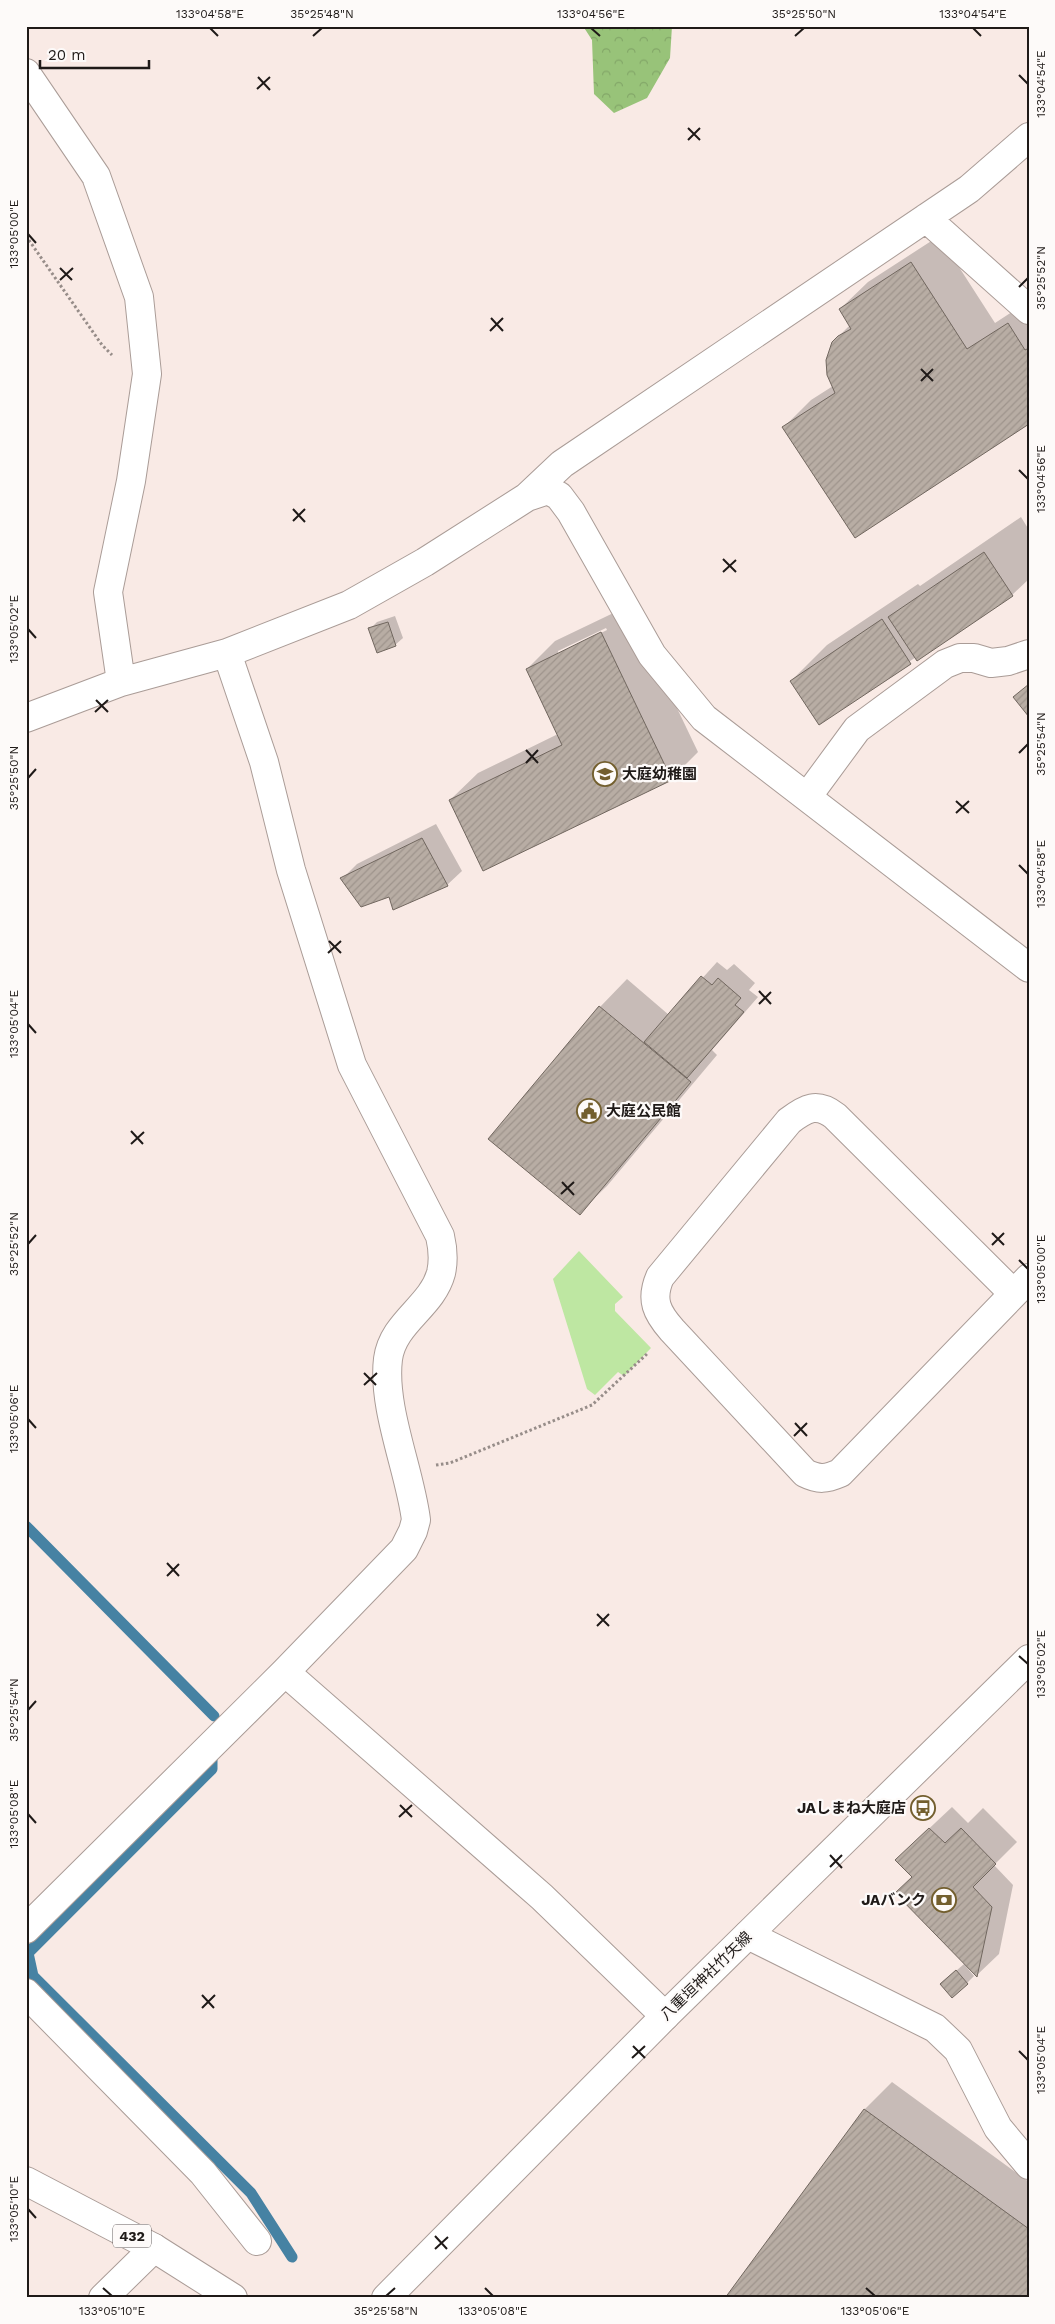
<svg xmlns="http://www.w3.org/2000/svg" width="1055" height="2324" font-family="'Work Sans','Noto Sans JP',sans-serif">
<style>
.forest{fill:url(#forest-crowns)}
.green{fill:#bee7a2}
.shadow{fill:#0003;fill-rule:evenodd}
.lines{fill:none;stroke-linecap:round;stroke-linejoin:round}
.stream{stroke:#4682a3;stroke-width:11}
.building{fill:url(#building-hatch);stroke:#71675f}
.minor-casing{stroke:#aa9c97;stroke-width:30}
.major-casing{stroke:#aa9c97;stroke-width:30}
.highway-casing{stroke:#aa9c97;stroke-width:30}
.path{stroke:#978d89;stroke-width:3;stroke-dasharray:2.5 2.5;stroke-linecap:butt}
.minor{stroke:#fff;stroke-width:28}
.major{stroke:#fff;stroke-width:28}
.highway{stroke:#fff;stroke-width:28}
.ticks{fill:none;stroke:#1f1a18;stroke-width:2}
.labels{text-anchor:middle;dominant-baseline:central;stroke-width:4.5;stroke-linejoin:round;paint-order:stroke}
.shield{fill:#fdfaf9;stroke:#625d5c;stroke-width:1}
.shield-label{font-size:14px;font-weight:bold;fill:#1f1a18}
.poi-label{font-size:15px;font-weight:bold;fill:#1f1a18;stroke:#fdfaf9;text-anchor:start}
.street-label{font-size:15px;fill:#1f1a18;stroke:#fdfaf9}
.neatline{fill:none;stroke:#1f1a18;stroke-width:2}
.ticks-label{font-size:12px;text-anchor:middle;fill:#1f1a18}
</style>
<defs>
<pattern id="forest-crowns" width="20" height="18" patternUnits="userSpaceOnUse" patternTransform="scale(1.25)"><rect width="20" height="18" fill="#98c379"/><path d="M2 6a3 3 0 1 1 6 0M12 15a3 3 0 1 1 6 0" fill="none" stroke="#83a768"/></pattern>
<pattern id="building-hatch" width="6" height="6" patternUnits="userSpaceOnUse" patternTransform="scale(1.25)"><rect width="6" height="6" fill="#b8ada4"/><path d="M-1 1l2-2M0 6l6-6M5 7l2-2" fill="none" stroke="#9e948c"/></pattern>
</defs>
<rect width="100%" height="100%" fill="#f9eae5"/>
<path class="forest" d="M 583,26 L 672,26 L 670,58 L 647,98 L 614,113 L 594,94 L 592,40 Z"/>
<path class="green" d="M 579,1251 L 623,1297 L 615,1304 L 615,1311 L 651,1348 L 624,1376 L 618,1372 L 595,1395 L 587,1389 L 553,1279 Z"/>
<path class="shadow" d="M 939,236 L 995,323 L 1029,301 L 1029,423 L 784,427 L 811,400 L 833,386 L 838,337 L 850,325 L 840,309 L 868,282 Z
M 1021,517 L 1029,530 L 1029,579 L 1012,595 L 916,657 L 820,723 L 791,681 L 827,645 L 918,584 L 920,586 Z
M 628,606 L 698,752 L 671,779 L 450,800 L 478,773 L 558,734 L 527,669 L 555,641 ZM 606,628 L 607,630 L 558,654 L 558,651 Z
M 395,616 L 403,638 L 395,645 L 370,629 L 377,622 Z
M 436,824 L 462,871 L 447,885 L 390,895 L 342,879 L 357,864 Z
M 717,962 L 727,970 L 734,964 L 755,983 L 749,990 L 758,997 L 712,1050 L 717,1055 L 607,1186 L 579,1213 L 600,1007 L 627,979 L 669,1015 Z
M 952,1807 L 968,1823 L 983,1808 L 1017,1842 L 994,1865 L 1013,1885 L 999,1954 L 977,1975 L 897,1893 L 913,1876 L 918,1839 Z
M 964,1964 L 974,1976 L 967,1983 L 949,1977 Z
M 892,2082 L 1029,2182 L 1029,2298 L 726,2298 L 865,2109 Z"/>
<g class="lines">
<path class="stream" d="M 26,1526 L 214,1716
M 212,1756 L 212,1769 L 28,1953 L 33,1976 L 251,2193 L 292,2257"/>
</g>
<path class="building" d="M 911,262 L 967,349 L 1008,323 L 1025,350 L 1029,348 L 1029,424 L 855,538 L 782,427 L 835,393 L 827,375 L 826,360 L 832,342 L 838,336 L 851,329 L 839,309 Z
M 984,552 L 1013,596 L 917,661 L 888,617 Z
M 882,619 L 911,664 L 819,725 L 790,681 Z
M 388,622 L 396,646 L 377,653 L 368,628 Z
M 601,632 L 672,780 L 483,871 L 449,800 L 562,745 L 526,669 Z
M 1029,684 L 1029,717 L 1013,697 Z
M 422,838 L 448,886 L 393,910 L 389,897 L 361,907 L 340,878 Z
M 701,976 L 712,985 L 718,978 L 741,998 L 735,1005 L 744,1012 L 687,1078 L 644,1042 Z
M 599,1006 L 691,1082 L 580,1215 L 488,1139 Z
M 929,1828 L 945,1843 L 961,1828 L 996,1864 L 973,1887 L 992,1907 L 977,1977 L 895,1893 L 912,1877 L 895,1860 Z
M 956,1970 L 968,1984 L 952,1998 L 940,1984 Z
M 864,2109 L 1029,2229 L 1029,2298 L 725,2298 Z"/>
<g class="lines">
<defs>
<path id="minor" d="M 26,73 L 96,176 L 139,297 L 147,374 L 131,481 L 108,592 L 121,682
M 926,218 L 1029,310
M 527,497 L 562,464 L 969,189 L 1029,137
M 26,718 L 121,682 L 227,653 L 349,605 L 425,562 L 527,497 L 548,490 L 559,496 L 571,512 L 652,655 L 704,718 L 1029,968
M 807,797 L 857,729 L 945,664 L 960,658 L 974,658 L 991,663 L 1008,661 L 1029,654
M 1013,1293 L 835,1116 C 817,1102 806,1108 789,1121 L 660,1277 C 650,1300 657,1313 672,1330 L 805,1473 C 819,1480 826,1479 840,1473 L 1029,1278
M 285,1672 L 542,1897 L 665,2016
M 26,1929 L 285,1672 L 404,1549 L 413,1531 L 416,1520 C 410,1471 382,1408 388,1359 C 393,1322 432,1307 441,1273 C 444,1260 443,1249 440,1236 L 352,1065 L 291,870 L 264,762 L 227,653
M 748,1935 L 935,2028 L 958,2050 L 998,2128 L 1029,2165
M 26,1993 L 203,2173 L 257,2241
M 103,2298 L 154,2248"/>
<path id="major" d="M 386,2298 L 665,2016 L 1029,1659"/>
<path id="highway" d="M 26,2181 L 154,2248 L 233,2298"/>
</defs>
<use href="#minor" class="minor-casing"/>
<use href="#major" class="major-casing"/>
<use href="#highway" class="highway-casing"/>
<path class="path" d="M 26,236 L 102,345 L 112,355
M 436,1465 L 450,1463 L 592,1405 L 648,1353"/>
<use href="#minor" class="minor"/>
<use href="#major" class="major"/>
<use href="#highway" class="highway"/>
</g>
<path class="ticks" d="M 210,28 L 218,36M 591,28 L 600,36M 973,28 L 981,36M 313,36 L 322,28M 795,36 L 804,28M 1019,75 L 1028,84M 258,77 L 270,90M 257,89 L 270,77M 688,128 L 700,140M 688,140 L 700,128M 28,234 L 36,243M 60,268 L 72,280M 60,280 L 73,268M 1019,287 L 1028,278M 491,318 L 503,331M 490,331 L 503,318M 921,369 L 933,381M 921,381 L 933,369M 1019,470 L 1028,479M 293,509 L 305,522M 293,521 L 305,509M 723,559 L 736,572M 723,572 L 736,560M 28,629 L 36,638M 96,700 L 108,712M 95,712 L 108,700M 526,750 L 538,763M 1019,753 L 1028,744M 526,763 L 538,750M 28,778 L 36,769M 956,801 L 969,813M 956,813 L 969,801M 1019,865 L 1028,874M 329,941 L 341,953M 328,953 L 341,941M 759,991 L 771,1004M 759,1004 L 771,992M 28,1024 L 36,1033M 131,1131 L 143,1144M 131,1144 L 144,1132M 562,1182 L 574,1195M 561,1194 L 574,1182M 992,1233 L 1004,1245M 28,1244 L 36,1235M 992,1245 L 1004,1233M 1019,1260 L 1028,1269M 364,1373 L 376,1385M 364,1385 L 377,1373M 28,1419 L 36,1428M 795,1423 L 807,1436M 794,1436 L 807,1423M 167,1563 L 179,1576M 167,1576 L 179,1564M 597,1614 L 609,1626M 597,1626 L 609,1614M 1019,1656 L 1028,1664M 28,1710 L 36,1701M 400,1805 L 412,1817M 28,1814 L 36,1823M 399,1817 L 412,1805M 830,1855 L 842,1868M 830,1867 L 842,1855M 202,1995 L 214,2008M 202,2008 L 215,1995M 633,2046 L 645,2058M 1019,2051 L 1028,2060M 632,2058 L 645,2046M 28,2209 L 36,2218M 435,2236 L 447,2249M 435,2249 L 448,2237M 103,2288 L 112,2296M 485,2288 L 493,2296M 866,2288 L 875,2296M 386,2296 L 395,2288"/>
<defs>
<symbol id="school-ring" viewBox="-11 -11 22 22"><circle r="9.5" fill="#fdfaf9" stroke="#735f2e" stroke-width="1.5"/><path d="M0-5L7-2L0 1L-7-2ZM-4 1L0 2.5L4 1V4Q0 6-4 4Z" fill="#735f2e"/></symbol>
<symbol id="civic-ring" viewBox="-11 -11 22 22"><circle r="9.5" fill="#fdfaf9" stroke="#735f2e" stroke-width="1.5"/><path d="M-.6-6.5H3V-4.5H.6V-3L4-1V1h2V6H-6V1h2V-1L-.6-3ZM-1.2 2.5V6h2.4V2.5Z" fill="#735f2e"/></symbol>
<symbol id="bus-ring" viewBox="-11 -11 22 22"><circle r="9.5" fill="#fdfaf9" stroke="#735f2e" stroke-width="1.5"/><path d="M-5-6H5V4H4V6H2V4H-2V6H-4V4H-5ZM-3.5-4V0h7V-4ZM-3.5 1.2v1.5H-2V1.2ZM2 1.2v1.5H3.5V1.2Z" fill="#735f2e"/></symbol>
<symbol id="bank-ring" viewBox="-11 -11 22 22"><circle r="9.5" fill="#fdfaf9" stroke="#735f2e" stroke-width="1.5"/><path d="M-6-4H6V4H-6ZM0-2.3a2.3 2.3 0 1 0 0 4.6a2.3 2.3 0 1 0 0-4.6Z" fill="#735f2e"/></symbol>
</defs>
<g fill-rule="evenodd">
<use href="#school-ring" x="591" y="760" width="28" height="28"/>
<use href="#civic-ring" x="575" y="1097" width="28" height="28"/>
<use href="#bus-ring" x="909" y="1794" width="28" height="28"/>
<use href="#bank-ring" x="930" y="1886" width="28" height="28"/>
</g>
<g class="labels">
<rect class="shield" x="113" y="2224.5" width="38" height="23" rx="4"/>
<g class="shield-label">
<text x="132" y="2236">432</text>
</g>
<g class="poi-label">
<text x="622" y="774">大庭幼稚園</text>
<text x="606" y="1111">大庭公民館</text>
<text x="906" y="1808" text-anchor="end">JAしまね大庭店</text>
<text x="926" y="1900" text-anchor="end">JAバンク</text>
</g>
<g class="street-label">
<text transform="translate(706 1976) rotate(-44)">八重垣神社竹矢線</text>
</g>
</g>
<rect width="1055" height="2324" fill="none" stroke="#fdfaf9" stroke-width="55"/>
<path d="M40 60v8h109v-8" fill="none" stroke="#1f1a18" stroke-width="2.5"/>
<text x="48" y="60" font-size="15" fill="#1f1a18" stroke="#fdfaf9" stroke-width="4" paint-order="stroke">20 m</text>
<rect x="28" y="28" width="1000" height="2268" class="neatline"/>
<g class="ticks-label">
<text x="210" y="18">133°04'58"E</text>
<text x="322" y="18">35°25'48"N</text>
<text x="591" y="18">133°04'56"E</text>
<text x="804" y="18">35°25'50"N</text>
<text x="973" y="18">133°04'54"E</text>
<text transform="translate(1041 84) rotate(-90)" y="4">133°04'54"E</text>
<text transform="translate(14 234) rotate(-90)" y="4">133°05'00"E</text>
<text transform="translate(1041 278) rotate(-90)" y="4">35°25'52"N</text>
<text transform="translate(1041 479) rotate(-90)" y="4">133°04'56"E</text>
<text transform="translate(14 629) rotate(-90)" y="4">133°05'02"E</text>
<text transform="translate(1041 744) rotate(-90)" y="4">35°25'54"N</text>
<text transform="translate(14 778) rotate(-90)" y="4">35°25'50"N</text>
<text transform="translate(1041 874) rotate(-90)" y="4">133°04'58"E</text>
<text transform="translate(14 1024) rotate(-90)" y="4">133°05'04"E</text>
<text transform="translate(14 1244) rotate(-90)" y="4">35°25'52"N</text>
<text transform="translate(1041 1269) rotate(-90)" y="4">133°05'00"E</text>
<text transform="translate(14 1419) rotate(-90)" y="4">133°05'06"E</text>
<text transform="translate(1041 1664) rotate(-90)" y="4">133°05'02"E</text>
<text transform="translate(14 1710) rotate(-90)" y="4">35°25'54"N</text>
<text transform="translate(14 1814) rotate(-90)" y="4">133°05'08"E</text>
<text transform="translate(1041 2060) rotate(-90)" y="4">133°05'04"E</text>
<text transform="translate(14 2209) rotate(-90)" y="4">133°05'10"E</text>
<text x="112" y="2315">133°05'10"E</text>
<text x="386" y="2315">35°25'58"N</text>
<text x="493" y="2315">133°05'08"E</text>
<text x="875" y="2315">133°05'06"E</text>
</g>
</svg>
